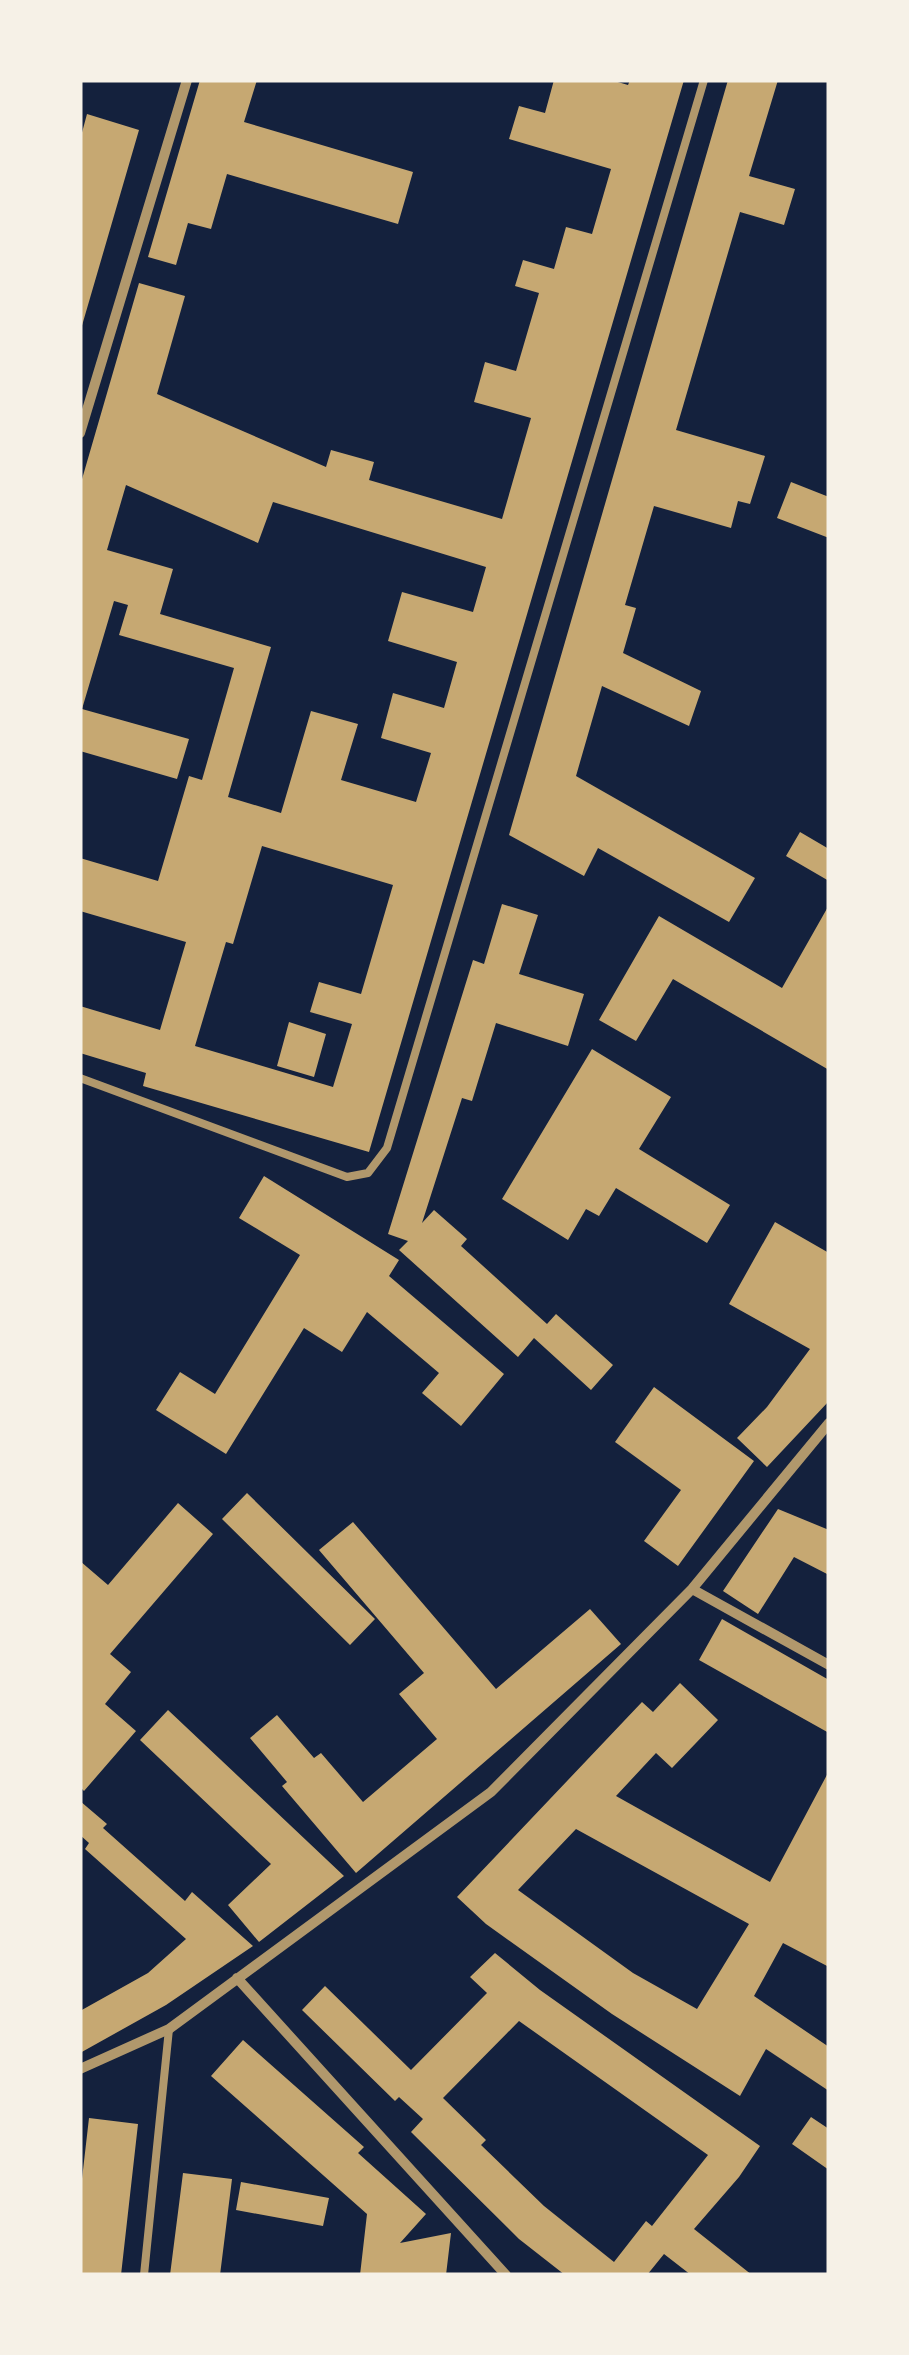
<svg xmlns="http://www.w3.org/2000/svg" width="909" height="2355" font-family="'IBM Plex Sans',sans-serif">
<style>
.building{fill:#c6a872;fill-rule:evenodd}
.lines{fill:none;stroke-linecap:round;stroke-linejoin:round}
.service{stroke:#b1986c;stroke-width:8}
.minor{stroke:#b1986c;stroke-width:10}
</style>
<rect width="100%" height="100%" fill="#14213d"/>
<path class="building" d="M 200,80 L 257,80 L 244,122 L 413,172 L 398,224 L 227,174 L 211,229 L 188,223 L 176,265 L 148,257 Z
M 554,80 L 611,80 L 628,85 L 630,80 L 684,80 L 369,1152 L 143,1086 L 146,1073 L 80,1053 L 80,1006 L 160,1030 L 186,942 L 80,911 L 80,858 L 158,881 L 189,776 L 202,780 L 234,668 L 119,635 L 128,605 L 114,601 L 82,709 L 189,739 L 177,779 L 80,751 L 80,486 L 139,283 L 185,296 L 157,394 L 326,467 L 331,450 L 374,462 L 369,480 L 502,519 L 531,418 L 474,402 L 485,362 L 516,371 L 539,293 L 515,286 L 523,260 L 554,269 L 566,227 L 592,234 L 611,169 L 509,139 L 519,106 L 545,113 ZM 126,485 L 258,543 L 273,502 L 486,567 L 473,612 L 402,592 L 388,641 L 457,662 L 444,708 L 393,693 L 381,738 L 431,753 L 416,802 L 341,780 L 358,724 L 311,711 L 281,813 L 228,797 L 271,647 L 160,614 L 173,569 L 107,550 ZM 262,846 L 393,885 L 361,994 L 319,982 L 310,1012 L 352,1024 L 333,1087 L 195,1046 L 226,942 L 233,944 Z
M 728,80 L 778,80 L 749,176 L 795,189 L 784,225 L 740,212 L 676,430 L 765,456 L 750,504 L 738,501 L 731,528 L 654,506 L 625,605 L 636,608 L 623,653 L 701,691 L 689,726 L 602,686 L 576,776 L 755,878 L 729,922 L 598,848 L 584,876 L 509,835 Z
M 87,114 L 139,130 L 81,329 L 80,140 Z
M 791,482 L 829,497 L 829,538 L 777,518 Z
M 800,832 L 829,849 L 829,881 L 786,856 Z
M 502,904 L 538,915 L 519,974 L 584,994 L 568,1046 L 496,1023 L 472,1101 L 462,1098 L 422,1223 L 434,1210 L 467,1239 L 461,1246 L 547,1324 L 556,1314 L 613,1365 L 591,1390 L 534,1338 L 518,1357 L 399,1250 L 408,1241 L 388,1234 L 473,960 L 484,964 Z
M 829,905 L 829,1070 L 673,979 L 636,1041 L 599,1020 L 659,916 L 782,988 Z
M 289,1022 L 326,1034 L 314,1077 L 277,1066 Z
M 592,1049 L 671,1097 L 639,1149 L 730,1205 L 707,1243 L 616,1188 L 599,1216 L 586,1209 L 568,1240 L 502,1199 Z
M 264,1176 L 399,1260 L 389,1276 L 504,1374 L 461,1426 L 422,1393 L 439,1373 L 367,1312 L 342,1352 L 304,1328 L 226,1454 L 156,1410 L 180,1372 L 215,1394 L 300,1255 L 239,1218 Z
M 775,1222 L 829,1253 L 829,1401 L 767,1467 L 737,1438 L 767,1407 L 810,1349 L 729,1304 Z
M 654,1387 L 754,1461 L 678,1566 L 644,1541 L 681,1490 L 615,1442 Z
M 247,1493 L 375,1619 L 350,1645 L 222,1519 Z
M 178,1503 L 213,1534 L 110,1654 L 131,1672 L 105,1704 L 136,1731 L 84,1791 L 80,1787 L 80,1668 L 82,1665 L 80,1663 L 80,1561 L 108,1585 Z
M 778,1509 L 829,1530 L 829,1575 L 794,1557 L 758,1614 L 723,1591 Z
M 353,1522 L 496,1689 L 590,1609 L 621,1644 L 356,1873 L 282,1786 L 287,1782 L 250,1738 L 277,1715 L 314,1758 L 321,1753 L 363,1802 L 437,1739 L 399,1694 L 424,1673 L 319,1550 Z
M 722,1619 L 829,1680 L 829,1733 L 699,1660 Z
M 680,1683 L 718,1720 L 672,1768 L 656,1753 L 616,1796 L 770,1882 L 829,1771 L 829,1967 L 783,1943 L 754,1996 L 829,2047 L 829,2091 L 766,2049 L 740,2096 L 612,2014 L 486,1924 L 457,1897 L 642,1702 L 653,1712 ZM 576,1829 L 749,1924 L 697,2009 L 633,1973 L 518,1890 Z
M 168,1710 L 344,1876 L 259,1942 L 228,1905 L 271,1864 L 140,1740 Z
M 80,1801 L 107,1824 L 103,1828 L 185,1901 L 192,1892 L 253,1946 L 166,2005 L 80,2053 L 80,2011 L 148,1973 L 186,1939 L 85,1849 L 89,1843 L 80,1835 Z
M 495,1953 L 540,1990 L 760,2146 L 739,2177 L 694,2229 L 752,2275 L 691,2275 L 664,2254 L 647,2275 L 565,2275 L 519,2239 L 411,2132 L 423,2119 L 399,2097 L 395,2101 L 302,2010 L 325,1986 L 411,2070 L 487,1993 L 470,1977 ZM 519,2021 L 708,2155 L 652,2226 L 646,2221 L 614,2262 L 544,2206 L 481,2145 L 486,2140 L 443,2098 Z
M 243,2040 L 364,2147 L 358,2153 L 426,2214 L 400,2243 L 451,2233 L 446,2275 L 360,2275 L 367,2214 L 211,2076 Z
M 811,2117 L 829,2129 L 829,2170 L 792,2144 Z
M 89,2118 L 138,2124 L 121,2275 L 80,2275 L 80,2196 Z
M 183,2173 L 232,2179 L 220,2275 L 170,2275 Z
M 241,2182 L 329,2198 L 323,2226 L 236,2210 Z"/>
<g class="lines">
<path class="service" d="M 80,1078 L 347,1177 L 368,1173 L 387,1148 L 704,80
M 144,2275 L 169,2029"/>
<path class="minor" d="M 80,433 L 187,80
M 692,1589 L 829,1665
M 237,1978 L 506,2275
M 80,2069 L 169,2029 L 491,1792 L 692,1589 L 829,1423"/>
</g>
<rect width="909" height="2355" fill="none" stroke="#f6f1e7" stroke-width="165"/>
</svg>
